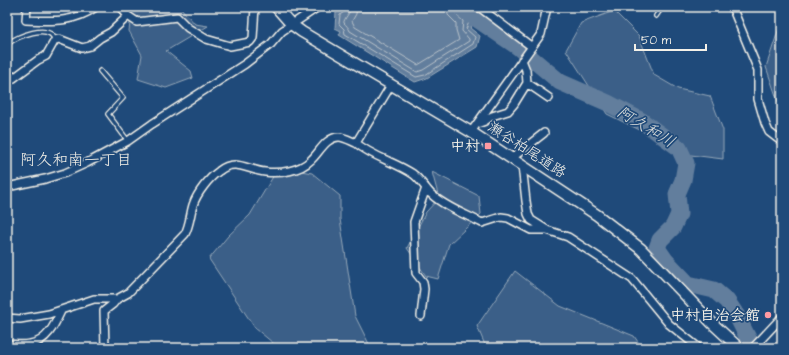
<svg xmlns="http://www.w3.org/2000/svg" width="789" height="355" font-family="'Architects Daughter','Klee One',sans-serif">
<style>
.green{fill:#3a5f88;stroke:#97a8b8}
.water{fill:#627e9d;stroke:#9cacbb}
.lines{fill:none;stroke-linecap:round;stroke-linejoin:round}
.shore{stroke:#bac3ca;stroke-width:1}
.river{stroke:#627e9d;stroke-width:17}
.service-casing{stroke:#f4f1e8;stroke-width:6}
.minor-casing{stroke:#f4f1e8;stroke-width:10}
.secondary-casing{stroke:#f4f1e8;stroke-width:13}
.service{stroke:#1f4a7a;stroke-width:3.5}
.minor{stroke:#1f4a7a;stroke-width:7}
.secondary{stroke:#1f4a7a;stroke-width:10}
.poi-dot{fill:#ff9aa2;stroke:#1f4a7a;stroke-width:1.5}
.labels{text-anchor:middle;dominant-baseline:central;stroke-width:3.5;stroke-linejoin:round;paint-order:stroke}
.poi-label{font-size:15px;font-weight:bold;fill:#f4f1e8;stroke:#1f4a7a;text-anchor:end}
.street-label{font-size:15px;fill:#f4f1e8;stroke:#1f4a7a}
.water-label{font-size:16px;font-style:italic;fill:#dee0dd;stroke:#1f4a7a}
.neighbourhood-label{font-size:16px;fill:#f4f1e8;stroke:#1f4a7a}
</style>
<rect width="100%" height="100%" fill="#1f4a7a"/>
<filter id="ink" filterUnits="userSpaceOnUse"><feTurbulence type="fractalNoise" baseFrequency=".025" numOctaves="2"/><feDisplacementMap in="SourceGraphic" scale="8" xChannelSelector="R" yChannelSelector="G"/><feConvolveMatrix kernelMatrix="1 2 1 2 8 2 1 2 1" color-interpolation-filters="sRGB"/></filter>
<g filter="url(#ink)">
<path class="green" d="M 132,7 L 180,7 L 195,24 L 208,26 L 166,51 L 191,71 L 193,78 L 166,88 L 138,79 L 142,55 L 129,31 Z
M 614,11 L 639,36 L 654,75 L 678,89 L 710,96 L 723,130 L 723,159 L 691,155 L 607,114 L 566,50 L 581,23 Z
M 782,19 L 782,113 L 766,67 Z
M 301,171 L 312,173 L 340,196 L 340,219 L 355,316 L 371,348 L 378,348 L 279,348 L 255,328 L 209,259 L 228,236 L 250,215 L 274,175 Z
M 432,172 L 479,196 L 481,214 L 449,244 L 438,279 L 426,276 L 407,248 L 426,212 L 439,198 Z
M 515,271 L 560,306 L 634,336 L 642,348 L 521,348 L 485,345 L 477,326 Z"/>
<path class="water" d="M 345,7 L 459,7 L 477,20 L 470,28 L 480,36 L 477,47 L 427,78 L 415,82 L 339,35 L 341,31 L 335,28 L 336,12 Z"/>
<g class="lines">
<path class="shore" d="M 346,7 L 345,11 L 340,15 L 339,24 L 344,29 L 345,34 L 416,77 L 425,75 L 473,44 L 475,37 L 466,29 L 470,20 L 459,12 L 458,7
M 351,7 C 351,13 343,19 344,23 C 346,25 349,28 350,31 L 417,72 L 423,70 L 469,41 L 469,39 L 462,31 L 463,21 L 455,14 L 453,7
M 357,7 L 356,14 L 352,21 L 355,27 L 418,65 L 459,40 L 456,30 L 456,23 L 448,15 L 447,7"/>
<path class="river" d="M 459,7 L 518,47 L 560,82 L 608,103 L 642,121 L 679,148 L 686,163 L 683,180 L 677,194 L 679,214 L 673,227 L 660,240 L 657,248 L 666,261 L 688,284 L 714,290 L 727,301 L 737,316 L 749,340 L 755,348"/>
<defs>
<path id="service" d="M 656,16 L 662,7
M 7,44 C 17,37 49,22 55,40
M 100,71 L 123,98 L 108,114 L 128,141"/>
<path id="minor" d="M 27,7 L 26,20 C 52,21 73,23 96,7
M 121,7 L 128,16 L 137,22 L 177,17 L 188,28 L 206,39 L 230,46 L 250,42 L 253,38 L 255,7
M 479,7 L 532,47
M 732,7 L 758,70 L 758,99 L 765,123 L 769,132 L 782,142
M 11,80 L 38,60 L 46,56 L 55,40 L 59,39 L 82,48 L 90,46 L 100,38 L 111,32 L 128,16
M 527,83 L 549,98
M 477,124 L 485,121 L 492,116 L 508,111 L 514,104 L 527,83 L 526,70 L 522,60
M 471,132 L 541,34 L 547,7
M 356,143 C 373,157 395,162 413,174 C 420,179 425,188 431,194 C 445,207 465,214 482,223 L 501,217 L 508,218 L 531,230 L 547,230
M 512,158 L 544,133
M 522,165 L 526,201 L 528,214 L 531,220 L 547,230 L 568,237 L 632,279 L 669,324 L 699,348
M 7,187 L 45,179 L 65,173 L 87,163 L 128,141 L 152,124 L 245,64 L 271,44 L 282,31 L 318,7
M 421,316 L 424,289 L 423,282 L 416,273 L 414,222 L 426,188
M 7,318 L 20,319 L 49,314 L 94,299 L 117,299 L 128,293 L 185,234 C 190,224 190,215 193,205 C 197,193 209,178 219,171 C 235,158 247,170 265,172 C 280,174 300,171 311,160 C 319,153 326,137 339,137 C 344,137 351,141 356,143 L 391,85
M 7,344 C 14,344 22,346 30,344 C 47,342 55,324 61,311
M 105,348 L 104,311 L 113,304 L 117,299
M 753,348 L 782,317"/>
<path id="secondary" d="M 276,7 L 291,24 L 302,32 L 471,132 L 597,215 L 641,249 L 712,323 L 739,348"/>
</defs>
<use href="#service" class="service-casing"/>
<use href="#minor" class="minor-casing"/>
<use href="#secondary" class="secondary-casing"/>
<use href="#service" class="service"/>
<use href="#minor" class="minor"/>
<use href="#secondary" class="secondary"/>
</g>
</g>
<g class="poi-dot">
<rect x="484" y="142" width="8" height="8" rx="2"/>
<circle cx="768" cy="315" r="4"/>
</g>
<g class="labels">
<g class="poi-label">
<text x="480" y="146">中村</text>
<text x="760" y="315">中村自治会館</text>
</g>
<g class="street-label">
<text transform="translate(527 150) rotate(33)">瀬谷柏尾道路</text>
</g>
<g class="water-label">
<text transform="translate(646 127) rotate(31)">阿久和川</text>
</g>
<g class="neighbourhood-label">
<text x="76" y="160">阿久和南一丁目</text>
</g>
</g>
<rect width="789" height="355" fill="none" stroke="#1f4a7a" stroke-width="24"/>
<rect x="12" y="12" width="765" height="331" fill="none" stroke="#f4f1e8" stroke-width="1.5" filter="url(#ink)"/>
<path d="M635 44v6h71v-6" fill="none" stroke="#f4f1e8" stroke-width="2"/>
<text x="641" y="44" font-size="12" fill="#f4f1e8" stroke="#1f4a7a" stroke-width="3" paint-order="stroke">50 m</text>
</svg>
